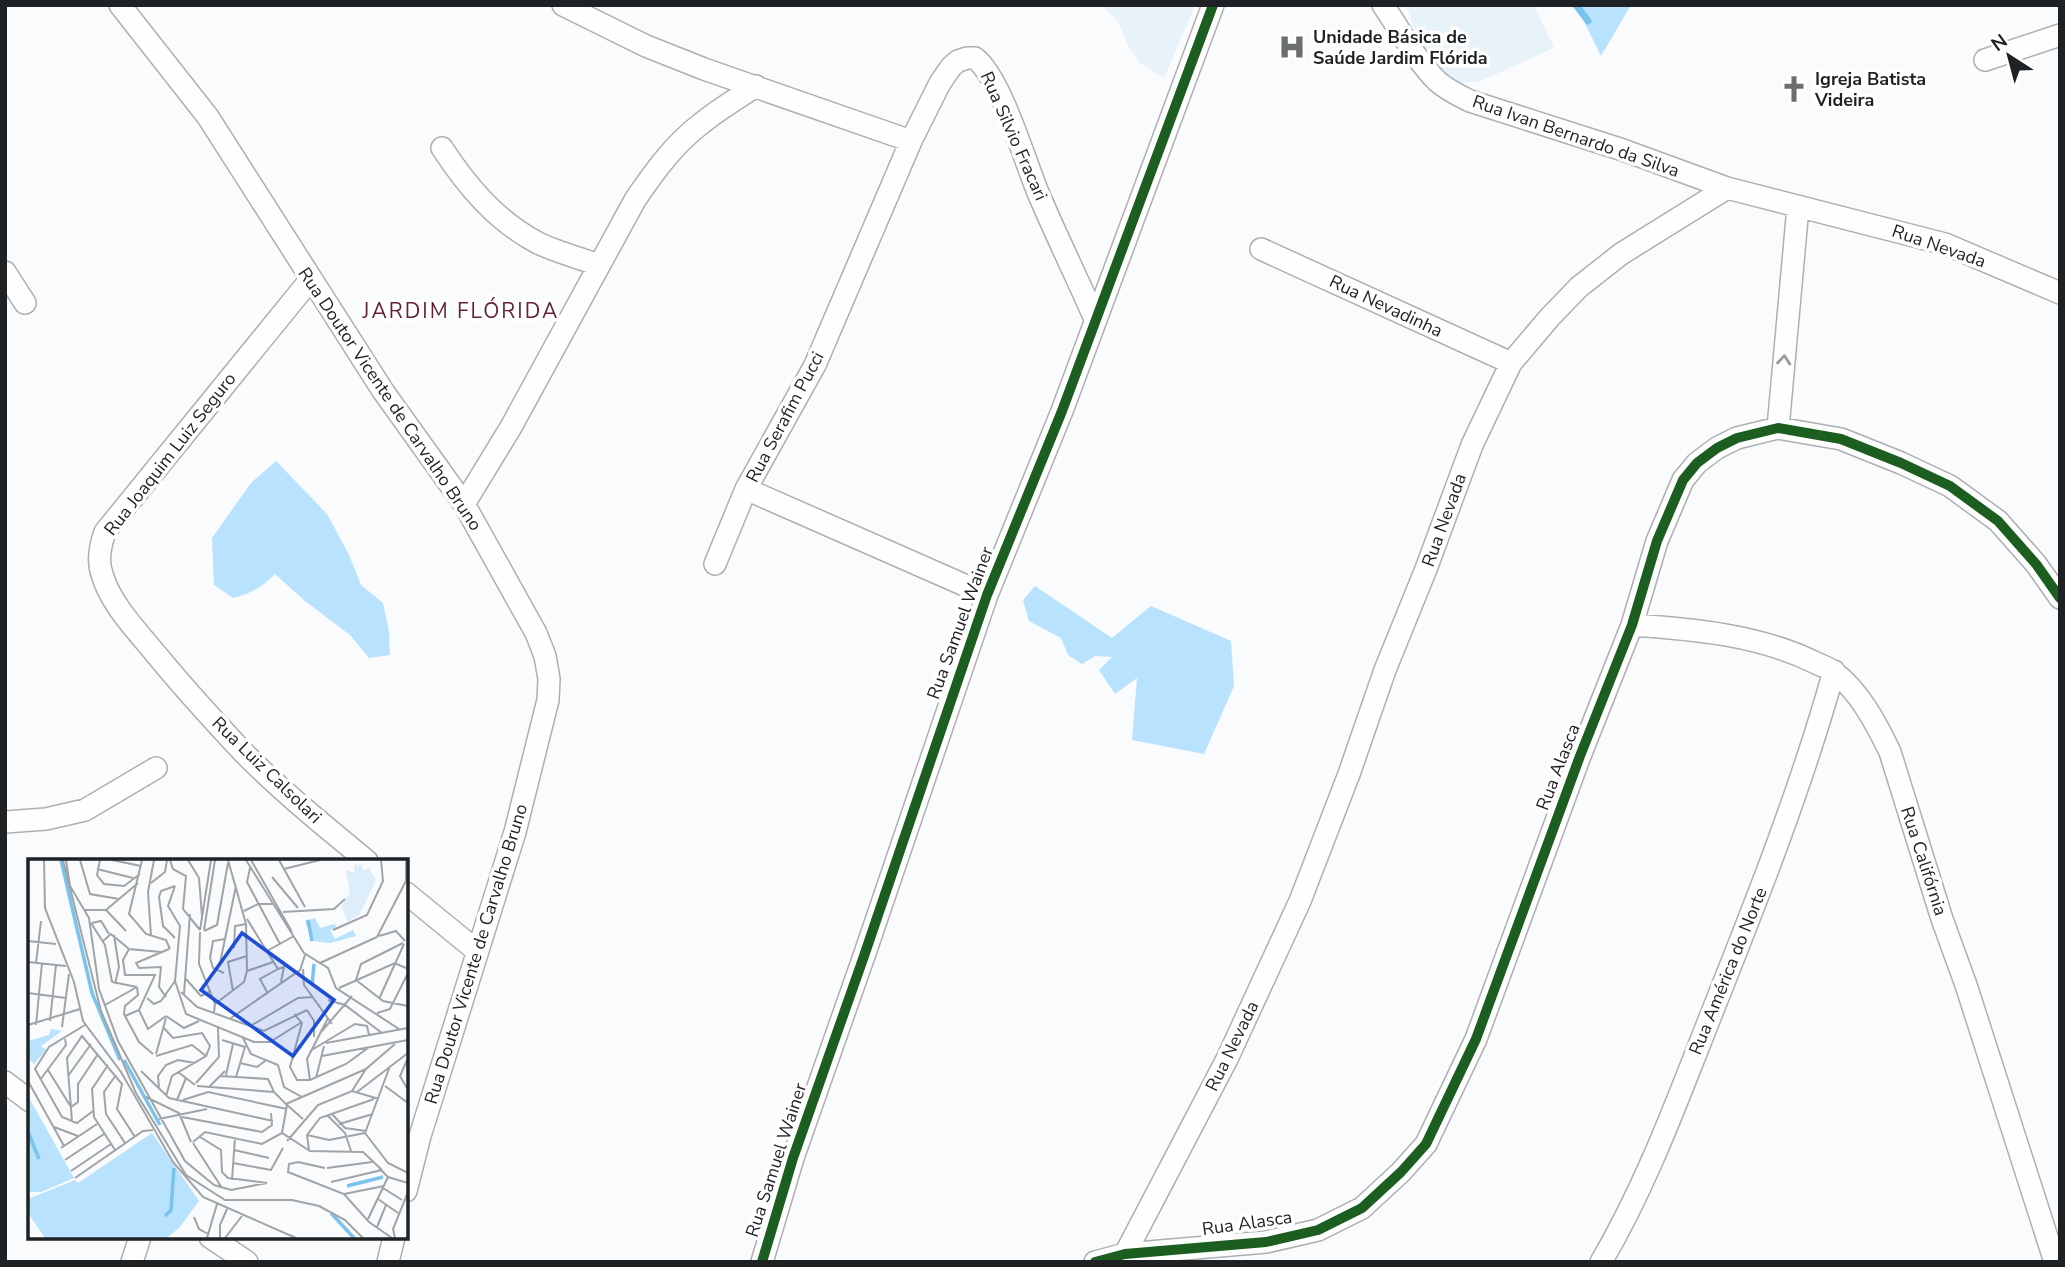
<svg xmlns="http://www.w3.org/2000/svg" width="2065" height="1267" font-family="'Nunito Sans',sans-serif">
<style>
.built{fill:#e8f2f9}
.forest{fill:#b8e2fd}
.lines{fill:none;stroke-linecap:round;stroke-linejoin:round}
.stream{stroke:#7bc3ec;stroke-width:7}
.minor-casing{stroke:#adafb1;stroke-width:24}
.minor{stroke:#fefeff;stroke-width:21}
.cycleway-casing{stroke:#fff;stroke-width:15}
.cycleway{stroke:#1b5e20;stroke-width:10}
.oneway{stroke:#999b9c}
.labels{text-anchor:middle;dominant-baseline:central;stroke-width:7;stroke-linejoin:round;paint-order:stroke}
.poi-label{font-size:18px;font-weight:bold;fill:#1e2224;stroke:#fff;text-anchor:start}
.street-label{font-size:18px;fill:#1e2224;stroke:#fff}
.quarter-label{font-size:21px;letter-spacing:2px;fill:#631f35;stroke:#fff}
.inset-river{fill:none;stroke:#7bc3ec;stroke-width:3.5}
.inset-road{fill:none;stroke:#a1a4a6;stroke-width:2}
.view{fill:#1d4ed8;fill-opacity:0.15;stroke:#1d4ed8;stroke-width:3.5}
.inset-edge{fill:none;stroke:#1e2224;stroke-width:3.5}
</style>
<rect width="100%" height="100%" fill="#f9fbfd"/>
<path class="built" d="M 1101,5 L 1195,5 L 1164,78 L 1140,63 L 1129,47 L 1117,20 Z
M 1406,5 L 1534,5 L 1554,48 L 1478,82 L 1457,82 L 1433,61 L 1413,25 Z"/>
<path class="forest" d="M 1576,5 L 1631,5 L 1601,56 Z
M 276,461 L 327,514 L 349,555 L 361,585 L 383,603 L 389,632 L 390,655 L 369,658 L 350,635 L 305,601 L 275,574 C 263,587 251,593 233,598 L 214,585 L 212,538 L 251,483 Z
M 1035,586 L 1112,638 L 1151,606 L 1231,641 L 1234,686 L 1204,754 L 1132,740 L 1137,678 L 1115,694 L 1099,670 L 1112,657 L 1095,656 L 1082,664 L 1068,655 L 1061,638 L 1029,621 L 1023,600 Z"/>
<g class="lines">
<path class="stream" d="M 1576,5 L 1588,21"/>
<defs>
<path id="minor" d="M 120,5 L 208,117 L 383,391 L 464,504 L 536,633 L 545,656 L 549,679 L 548,700 L 515,832 L 420,1136 L 406,1191
M 563,5 L 646,46 L 704,69 L 911,141
M 1383,5 C 1400,30 1416,60 1437,81 C 1447,90 1458,95 1470,101 L 1623,150 L 1727,188 L 1945,244 L 2060,293
M 1985,60 L 2060,35
M 442,148 C 467,186 496,221 538,243 C 557,252 579,258 599,265
M 1261,249 L 1511,363
M 5,272 L 25,303
M 310,280 L 105,532 C 100,546 97,560 102,574 C 110,603 136,630 155,653 C 183,687 213,720 243,752 C 281,791 326,827 367,861
M 1778,428 L 1798,207
M 464,504 L 511,427 L 635,200 C 654,172 674,144 702,123 C 719,109 738,98 756,86
M 715,564 L 746,489
M 987,595 L 746,489 L 815,365 L 911,141 L 940,83 L 951,67 L 958,61 L 967,58 L 975,58 C 1001,78 1025,162 1039,195 C 1057,237 1077,278 1095,319
M 1632,625 C 1693,629 1760,635 1816,663 C 1822,666 1830,668 1835,673 C 1860,692 1877,725 1890,752 L 1942,919 L 1966,985 L 2055,1262
M 5,822 L 46,819 L 85,810 L 156,768
M 406,893 L 477,951
M 5,1082 L 30,1101
M 210,1237 L 247,1262
M 1125,1254 L 1227,1059 L 1300,901 L 1349,774 L 1385,670 L 1426,569 L 1472,445 L 1511,363 L 1550,317 L 1579,287 L 1621,254 L 1727,188
M 132,1262 L 140,1237
M 388,1262 L 394,1237
M 762,1262 L 793,1158 L 864,956 L 987,595 L 1062,411 L 1213,5
M 1095,1262 L 1125,1254 L 1266,1242 L 1318,1230 L 1362,1208 L 1401,1172 L 1426,1144 L 1476,1039 L 1580,756 L 1632,625 L 1657,541 L 1683,480 L 1697,463 L 1717,448 L 1737,438 L 1778,428 L 1841,439 L 1901,463 L 1950,486 L 1998,521 L 2036,564 L 2060,598
M 1601,1262 C 1647,1184 1678,1098 1711,1015 C 1756,902 1801,789 1834,671"/>
</defs>
<use href="#minor" class="minor-casing"/>
<use href="#minor" class="minor"/>
<defs>
<path id="cycleway" d="M 762,1262 L 793,1158 L 864,956 L 987,595 L 1062,411 L 1213,5
M 1095,1262 L 1125,1254 L 1266,1242 L 1318,1230 L 1362,1208 L 1401,1172 L 1426,1144 L 1476,1039 L 1580,756 L 1632,625 L 1657,541 L 1683,480 L 1697,463 L 1717,448 L 1737,438 L 1778,428 L 1841,439 L 1901,463 L 1950,486 L 1998,521 L 2036,564 L 2060,598"/>
</defs>
<use href="#cycleway" class="cycleway-casing"/>
<use href="#cycleway" class="cycleway"/>
</g>
<defs><path id="oneway-chevron" d="M-2-3.5L2.5 0L-2 3.5" fill="none" stroke-width="1.6" stroke-linecap="round" stroke-linejoin="round" transform="scale(1.75)"/></defs>
<use class="oneway" href="#oneway-chevron" transform="translate(1784 360) rotate(-85)"/>
<defs>
<symbol id="hospital-bare" viewBox="-9 -9 18 18"><path d="M-5-5h3v3.5h4V-5h3V5h-3V1.5h-4V5h-3Z" fill="#6b6e70" stroke="#fff" stroke-width="2.5" paint-order="stroke"/></symbol>
<symbol id="church-bare" viewBox="-9 -9 18 18"><path d="M-1.2-6h2.4v3.5h3.3v2.4h-3.3V6h-2.4V-.1h-3.3v-2.4h3.3Z" fill="#6b6e70" stroke="#fff" stroke-width="2.5" paint-order="stroke"/></symbol>
</defs>
<g fill-rule="evenodd">
<use href="#hospital-bare" x="1273" y="28" width="38" height="38"/>
<use href="#church-bare" x="1775" y="70" width="38" height="38"/>
</g>
<g class="labels">
<g class="poi-label">
<text x="1313" y="37">Unidade Básica de<tspan x="1313" dy="21">Saúde Jardim Flórida</tspan></text>
<text x="1815" y="79">Igreja Batista<tspan x="1815" dy="21">Videira</tspan></text>
</g>
<g class="street-label">
<text transform="translate(1014 136) rotate(66)">Rua Silvio Fracari</text>
<text transform="translate(1576 136) rotate(19)">Rua Ivan Bernardo da Silva</text>
<text transform="translate(1939 246) rotate(19)">Rua Nevada</text>
<text transform="translate(1386 306) rotate(25)">Rua Nevadinha</text>
<text transform="translate(390 399) rotate(56)">Rua Doutor Vicente de Carvalho Bruno</text>
<text transform="translate(785 417) rotate(-62)">Rua Serafim Pucci</text>
<text transform="translate(170 454) rotate(-52)">Rua Joaquim Luiz Seguro</text>
<text transform="translate(1444 520) rotate(-70)">Rua Nevada</text>
<text transform="translate(960 623) rotate(-70)">Rua Samuel Wainer</text>
<text transform="translate(1558 767) rotate(-69)">Rua Alasca</text>
<text transform="translate(267 770) rotate(44)">Rua Luiz Calsolari</text>
<text transform="translate(1924 861) rotate(72)">Rua Califórnia</text>
<text transform="translate(476 954) rotate(-73)">Rua Doutor Vicente de Carvalho Bruno</text>
<text transform="translate(1728 971) rotate(-68)">Rua América do Norte</text>
<text transform="translate(1232 1046) rotate(-64)">Rua Nevada</text>
<text transform="translate(776 1160) rotate(-72)">Rua Samuel Wainer</text>
<text transform="translate(1247 1223) rotate(-8)">Rua Alasca</text>
</g>
<g class="quarter-label">
<text x="461" y="311">JARDIM FLÓRIDA</text>
</g>
</g>
<g transform="translate(28 859)">
<rect width="380" height="380" fill="#f9fbfd"/>
<path d="M 332,3 L 335,11 L 341,9 L 348,21 L 332,55 L 320,63 L 313,47 L 322,34 L 318,11 L 326,14 L 327,4 L 330,8 Z" fill="#ddeefa"/>
<path d="M 287,59 L 292,69 L 307,65 L 308,69 L 302,71 L 307,80 L 325,71 L 328,77 L 302,84 L 285,82 L 277,62 ZM 23,170 L 34,172 L 13,187 L 18,191 L 6,205 L 0,199 L 0,182 L 21,176 ZM 0,237 L 46,319 L 13,333 L 0,333 ZM 124,274 L 171,342 L 151,369 L 139,379 L 17,379 L 0,354 L 0,340 L 47,321 L 50,324 Z" fill="#b8e2fd"/>
<path class="inset-river" d="M 33,1 L 64,134 L 92,201M 280,61 L 284,82M 284,126 L 286,105M 96,201 L 132,266M 0,273 L 11,300M 319,327 L 355,318M 303,354 L 326,379M 137,357 L 143,351 L 146,309"/>
<path class="inset-road" d="M 16,1 L 17,49 L 46,123 L 55,162 L 93,213 L 145,303 L 175,338 L 268,379M 35,1 L 73,152 L 108,234 L 158,316 L 197,341 L 264,341 L 291,347 L 317,361 L 335,379M 38,1 L 42,27 L 61,59 L 71,130 L 90,182 L 157,302 L 186,326M 52,1 L 62,35 L 91,40M 72,1 L 69,16 L 76,25 L 96,27 L 112,15M 84,1 L 113,7M 114,1 L 101,55 L 118,75 L 138,81 L 142,90M 142,1 L 145,10 L 158,17 L 155,50 L 172,71M 160,1 L 171,19 L 174,57M 218,1 L 276,94 L 292,104 L 349,78 L 378,22 L 378,1M 223,1 L 264,73M 251,1 L 277,48M 222,9 L 219,23 L 252,85M 69,10 L 105,19M 256,10 L 292,1M 244,18 L 270,49M 123,24 L 137,13 L 139,1M 56,51 L 78,51 L 110,24M 78,51 L 98,72M 216,52 L 230,45 L 245,45M 255,53 L 306,50 L 317,40M 219,60 L 250,110 L 256,108 L 253,123M 63,64 L 77,86 L 84,123 L 109,128M 64,64 L 73,62 L 81,75M 172,71 L 183,1M 176,71 L 187,1M 305,71 L 339,56 L 355,22 L 353,1M 176,72 L 189,66 L 200,4M 172,73 L 171,105 L 187,145M 86,76 L 91,108 L 87,125M 123,77 L 120,33 L 126,1M 351,77 L 368,72 L 377,82M 147,79 L 135,67 L 131,38 L 133,32 L 147,27M 0,82 L 28,85M 75,82 L 83,75 L 101,90 L 133,93M 375,84 L 333,105 L 328,121 L 355,142 L 380,147M 206,89 L 207,67 L 218,65M 239,92 L 266,77M 0,103 L 38,107M 8,104 L 13,62M 192,104 L 208,27M 292,104 L 300,109 L 308,129 L 371,170M 275,110 L 276,126 L 304,165M 219,112 L 245,103M 196,114 L 185,109 L 182,99 L 185,82 L 197,80M 158,120 L 173,137 L 183,132M 147,122 L 158,155 L 226,183 L 242,183 L 274,163M 109,128 L 110,136 L 97,147 L 96,155 L 111,183 L 125,195M 311,129 L 367,104 L 380,110M 205,132 L 200,103 L 219,97M 153,133 L 169,148 L 236,172 L 279,151M 239,133 L 232,120 L 250,110M 0,134 L 38,139M 156,135 L 162,55M 138,138 L 131,128 L 133,108 L 111,109 L 108,104 L 141,90M 119,139 L 126,145 L 133,142 L 147,122 L 152,67 L 140,47 L 147,27M 351,140 L 376,85M 300,141 L 317,146 L 354,174M 77,146 L 109,128M 111,151 L 120,170 L 138,157M 279,151 L 286,162 L 286,178M 186,154 L 187,145 L 216,123 L 219,112 L 218,65 L 200,1M 349,154 L 362,150 L 380,114M 266,155 L 274,164 L 262,208 L 269,221 L 282,221 L 318,205 L 340,189M 97,157 L 111,151 L 127,116 L 97,116 L 95,101 L 101,90M 138,157 L 156,169 L 171,162M 203,159 L 272,111 L 277,96M 22,162 L 28,106M 0,166 L 52,150M 8,166 L 14,104M 57,166 L 21,188 L 7,210 L 34,258 L 49,264 L 65,252M 224,166 L 270,139 L 285,138M 34,168 L 41,115M 135,168 L 145,179 L 174,174 L 182,187 L 178,197 L 144,217 L 138,237M 294,172 L 324,137M 214,177 L 223,195 L 250,206M 194,181 L 217,188 L 208,218M 298,184 L 380,169M 282,192 L 327,165 L 339,167 L 341,176M 128,195 L 138,159M 128,197 L 164,186 L 178,197M 294,197 L 380,181M 380,199 L 372,217 L 380,231M 212,204 L 229,208 L 237,202M 80,206 L 64,230 L 66,258 L 87,291M 250,206 L 256,228 L 274,238M 20,211 L 43,248 L 50,243 L 50,225 L 70,195M 113,212 L 141,239 L 245,262M 150,213 L 167,226M 88,216 L 76,233 L 78,255 L 97,284M 198,216 L 205,185M 40,217 L 63,185M 192,217 L 240,220 L 246,233M 288,219 L 296,187M 12,221 L 38,186 L 37,180M 282,221 L 279,200 L 300,159M 0,222 L 36,287M 168,224 L 191,198 L 190,169M 169,227 L 246,233 L 259,246 L 254,274M 357,227 L 380,244M 181,228 L 197,212M 131,230 L 130,217 L 138,206 L 150,201 L 167,204M 324,232 L 338,210 L 367,185M 329,233 L 380,194M 118,238 L 151,254 L 163,283M 149,241 L 158,219M 155,241 L 180,233 L 259,250M 258,245 L 338,210M 259,246 L 275,260M 304,255 L 317,269 L 338,272M 299,256 L 317,274 L 323,292M 154,258 L 234,273 L 244,266 L 243,254M 131,260 L 179,250M 44,262 L 39,199 L 54,177 L 94,225 L 89,250 L 107,278M 311,265 L 345,255M 26,268 L 50,277M 337,274 L 362,207M 337,274 L 360,304 L 380,314M 279,276 L 301,281 L 337,274M 172,278 L 193,291 L 194,313 L 200,319 L 239,324M 259,282 L 290,246 L 324,232 L 351,240M 165,283 L 177,273 L 234,285 L 254,274 L 282,292 L 335,293 L 354,311M 165,284 L 194,329M 33,289 L 69,265M 206,291 L 241,299M 281,291 L 279,276 L 292,259 L 346,240M 37,301 L 76,275M 270,303 L 261,305 L 260,313 L 316,335 L 341,363 L 364,379M 270,303 L 297,309M 205,304 L 243,311 L 255,289M 299,309 L 344,303M 351,309 L 360,318 L 380,324M 43,312 L 83,285M 47,319 L 115,272 L 125,271M 204,321 L 207,279M 303,323 L 354,311M 186,326 L 203,331 L 239,324M 355,329 L 374,341M 316,335 L 356,327M 350,340 L 370,354M 166,358 L 171,370 L 180,375M 340,360 L 360,318M 349,368 L 358,346M 179,379 L 189,345M 192,379 L 192,366 L 199,350M 197,379 L 214,357M 367,379 L 365,370 L 380,333"/>
<path class="view" d="M 214,74 L 306,141 L 265,197 L 173,131 Z"/>
<rect width="380" height="380" class="inset-edge"/>
</g>
<rect width="2065" height="1267" fill="none" stroke="#1e2224" stroke-width="14"/>
<g transform="translate(2009 56) rotate(324)" stroke="#ffffff" stroke-width="5" paint-order="stroke">
<path d="M0-5L12 26L0 18L-12 26Z" fill="#1e2224"/>
<text y="-10" font-size="19" font-weight="bold" text-anchor="middle" fill="#1e2224">N</text>
</g>
</svg>
